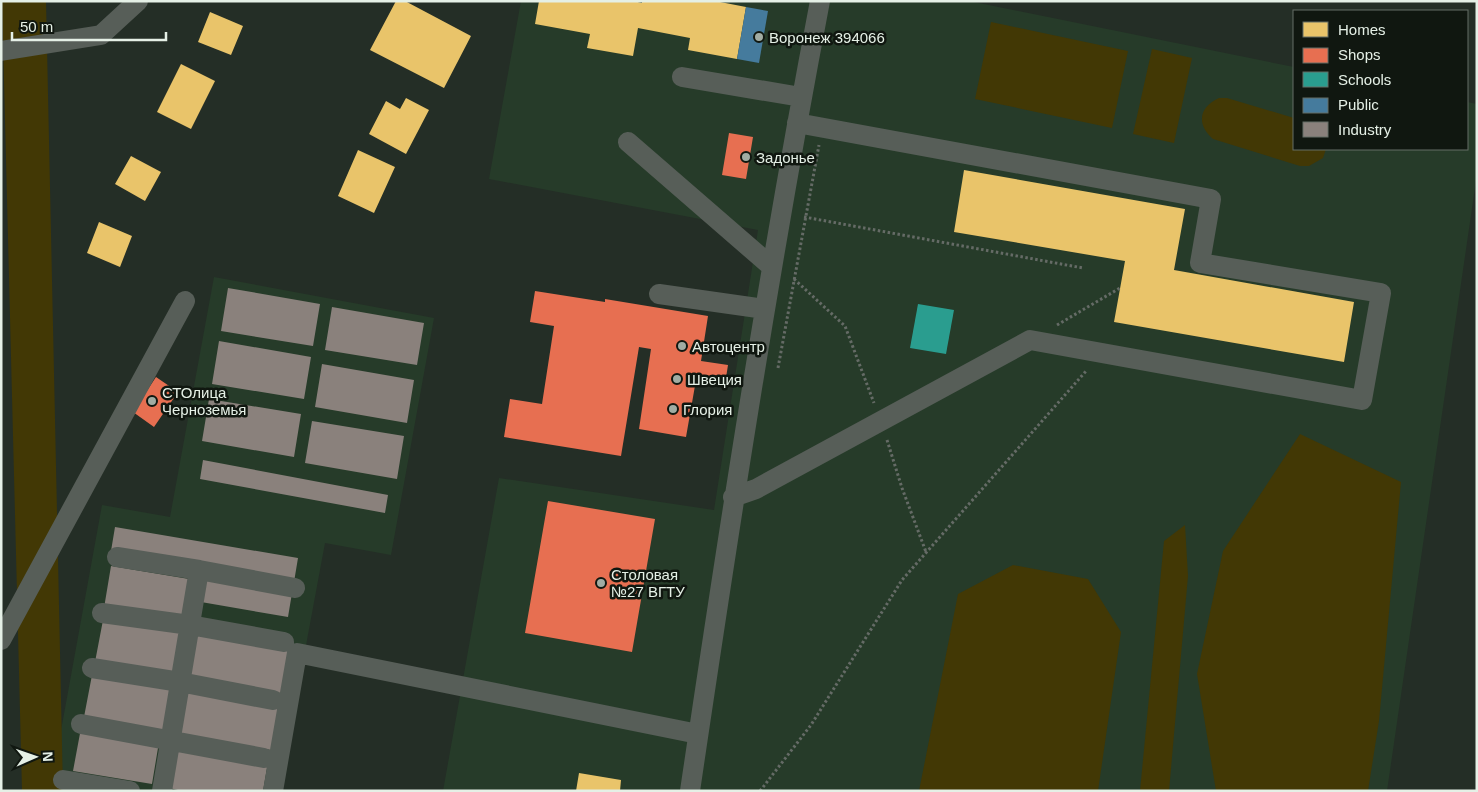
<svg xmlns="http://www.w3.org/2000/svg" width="1478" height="792" font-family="Helvetica,sans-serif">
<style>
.built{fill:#263b29}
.green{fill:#423805}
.homes{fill:#e9c46a}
.shops{fill:#e76f51}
.schools{fill:#2a9d8f}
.public{fill:#457b9d}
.industry{fill:#8a817c}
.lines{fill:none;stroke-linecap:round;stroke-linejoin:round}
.path{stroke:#656b66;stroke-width:3;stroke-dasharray:2.5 2.5;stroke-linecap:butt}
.minor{stroke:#575e58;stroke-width:20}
.poi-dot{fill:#a1aca3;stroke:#101710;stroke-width:2}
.labels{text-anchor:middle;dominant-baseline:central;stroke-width:5;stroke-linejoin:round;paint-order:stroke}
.poi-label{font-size:15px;fill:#e5f0e6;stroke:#101710;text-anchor:start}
</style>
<rect width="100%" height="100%" fill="#242e26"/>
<path class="built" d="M 521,1 L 969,1 L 1294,67 L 1294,149 L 1467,149 L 1467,102 L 1477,104 L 1477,174 L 1387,791 L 443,791 L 499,478 L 714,510 L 758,230 L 489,179 Z
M 214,277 L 434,318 L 391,555 L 325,543 L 279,791 L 50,791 L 102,505 L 170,517 Z"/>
<path class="green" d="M 2,1 L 46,1 L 63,791 L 22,791 Z
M 991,22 L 1128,51 L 1112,128 L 975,99 Z
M 1152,49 L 1192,58 L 1174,143 L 1133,134 Z
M 1219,98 L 1227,98 L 1294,118 L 1294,149 L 1326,149 L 1323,158 L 1309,166 L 1300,166 L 1213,139 C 1196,124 1199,107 1219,98 Z
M 1300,434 L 1401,482 L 1379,721 L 1368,791 L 1216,791 L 1197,674 L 1223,551 Z
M 1185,525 L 1188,576 L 1169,791 L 1140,791 L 1164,541 Z
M 1013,565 L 1088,579 L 1121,632 L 1098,791 L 919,791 L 958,594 Z"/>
<path class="homes" d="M 396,1 L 405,1 L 471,36 L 444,88 L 370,50 Z
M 539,1 L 633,1 L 642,3 L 642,1 L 715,1 L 746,7 L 737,59 L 688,50 L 690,38 L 638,28 L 633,56 L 587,48 L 590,34 L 535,24 Z
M 210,12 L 243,26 L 231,55 L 198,42 Z
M 181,64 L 215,81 L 191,129 L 157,112 Z
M 406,98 L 429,110 L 406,154 L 369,134 L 386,101 L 400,109 Z
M 358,150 L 395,167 L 374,213 L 338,196 Z
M 131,156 L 161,172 L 145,201 L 115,184 Z
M 964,170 L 1185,209 L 1174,270 L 1354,302 L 1344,362 L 1114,322 L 1125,261 L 954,232 Z
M 99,222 L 132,236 L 120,267 L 87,253 Z
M 579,773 L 621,780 L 620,791 L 576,791 Z"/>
<path class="shops" d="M 729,133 L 753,137 L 746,179 L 722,175 Z
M 535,291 L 605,302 L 605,299 L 708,316 L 701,361 L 728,365 L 725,384 L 696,380 L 686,437 L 639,429 L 651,349 L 639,347 L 621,456 L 504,437 L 510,399 L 542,404 L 554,326 L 530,322 Z
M 156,377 L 178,392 L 154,427 L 133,412 Z
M 548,501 L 655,519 L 632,652 L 525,633 Z"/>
<path class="schools" d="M 918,304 L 954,310 L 946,354 L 910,348 Z"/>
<path class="public" d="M 746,7 L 768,11 L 759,63 L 737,59 Z"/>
<path class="industry" d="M 228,288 L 320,304 L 313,346 L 221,331 Z
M 332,307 L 424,323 L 417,365 L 325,350 Z
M 219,341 L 311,357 L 304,399 L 212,384 Z
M 322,364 L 414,380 L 407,423 L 315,407 Z
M 209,399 L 301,414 L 294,457 L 202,441 Z
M 312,421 L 404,436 L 397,479 L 305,463 Z
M 203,460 L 388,495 L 385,513 L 200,479 Z
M 115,527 L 298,558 L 294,582 L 111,551 Z
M 111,566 L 189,579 L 182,622 L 104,608 Z
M 205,578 L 292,593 L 288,617 L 201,602 Z
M 103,620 L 181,633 L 173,676 L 95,662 Z
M 197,634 L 288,651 L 281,693 L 189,677 Z
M 92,675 L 170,688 L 163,731 L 84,717 Z
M 187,691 L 278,708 L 271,750 L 179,734 Z
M 81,728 L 159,742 L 152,784 L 73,771 Z
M 177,746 L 268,762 L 263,791 L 182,791 L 169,788 Z"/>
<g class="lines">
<path class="path" d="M 804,217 L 1083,268
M 794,279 L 845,326 L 874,403
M 1057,325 L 1120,288
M 778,368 L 819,145
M 887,440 L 902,488 L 926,552
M 760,791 L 811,725 L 902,580 L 1087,370"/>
<path class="minor" d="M 1,51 L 101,35 L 138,1
M 682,77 L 801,97
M 628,142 L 772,267
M 659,294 L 765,309
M 733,497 L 756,489 L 1030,340 L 1362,400 L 1381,293 L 1200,263 L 1211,199 L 797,123
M 117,557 L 199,570
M 102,613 L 190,625 L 284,642
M 1,640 L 185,301
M 92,668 L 180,682 L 273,700
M 81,724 L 264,758
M 63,780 L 130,791
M 162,791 L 199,570 L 295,588
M 273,791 L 297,653 L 698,734
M 690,791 C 729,527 770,263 820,1"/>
</g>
<g class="poi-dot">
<circle cx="759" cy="37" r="5"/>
<circle cx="746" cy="157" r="5"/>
<circle cx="682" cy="346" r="5"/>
<circle cx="677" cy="379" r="5"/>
<circle cx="152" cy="401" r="5"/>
<circle cx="673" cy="409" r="5"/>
<circle cx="601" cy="583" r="5"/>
</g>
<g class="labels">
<g class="poi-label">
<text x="769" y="37">Воронеж 394066</text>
<text x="756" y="157">Задонье</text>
<text x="692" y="346">Автоцентр</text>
<text x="687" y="379">Швеция</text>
<text x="162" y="392">СТОлица<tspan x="162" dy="17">Черноземья</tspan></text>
<text x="683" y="409">Глория</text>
<text x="611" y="574">Столовая<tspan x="611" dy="17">№27 ВГТУ</tspan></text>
</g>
</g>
<rect width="1478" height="792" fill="none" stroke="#e5f0e6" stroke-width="5"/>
<rect x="1293" y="10" width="175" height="140" fill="#101710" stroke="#656e66"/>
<rect x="1303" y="22" width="25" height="15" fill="#e9c46a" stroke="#656e66"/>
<text x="1338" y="35" font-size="15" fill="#e5f0e6">Homes</text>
<rect x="1303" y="48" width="25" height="15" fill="#e76f51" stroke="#656e66"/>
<text x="1338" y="60" font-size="15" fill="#e5f0e6">Shops</text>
<rect x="1303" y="72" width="25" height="15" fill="#2a9d8f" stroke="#656e66"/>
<text x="1338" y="85" font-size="15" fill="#e5f0e6">Schools</text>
<rect x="1303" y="98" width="25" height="15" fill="#457b9d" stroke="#656e66"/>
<text x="1338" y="110" font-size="15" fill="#e5f0e6">Public</text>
<rect x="1303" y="122" width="25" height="15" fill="#8a817c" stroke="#656e66"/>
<text x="1338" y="135" font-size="15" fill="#e5f0e6">Industry</text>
<g transform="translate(35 757) rotate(88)" stroke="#101710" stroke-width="4" paint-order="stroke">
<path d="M0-4L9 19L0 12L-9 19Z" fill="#e5f0e6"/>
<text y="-8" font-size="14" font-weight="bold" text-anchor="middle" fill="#e5f0e6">N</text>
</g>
<path d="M12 32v8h154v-8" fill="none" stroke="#e5f0e6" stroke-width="2.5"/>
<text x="20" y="32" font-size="15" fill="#e5f0e6" stroke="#101710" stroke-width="4" paint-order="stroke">50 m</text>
</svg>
